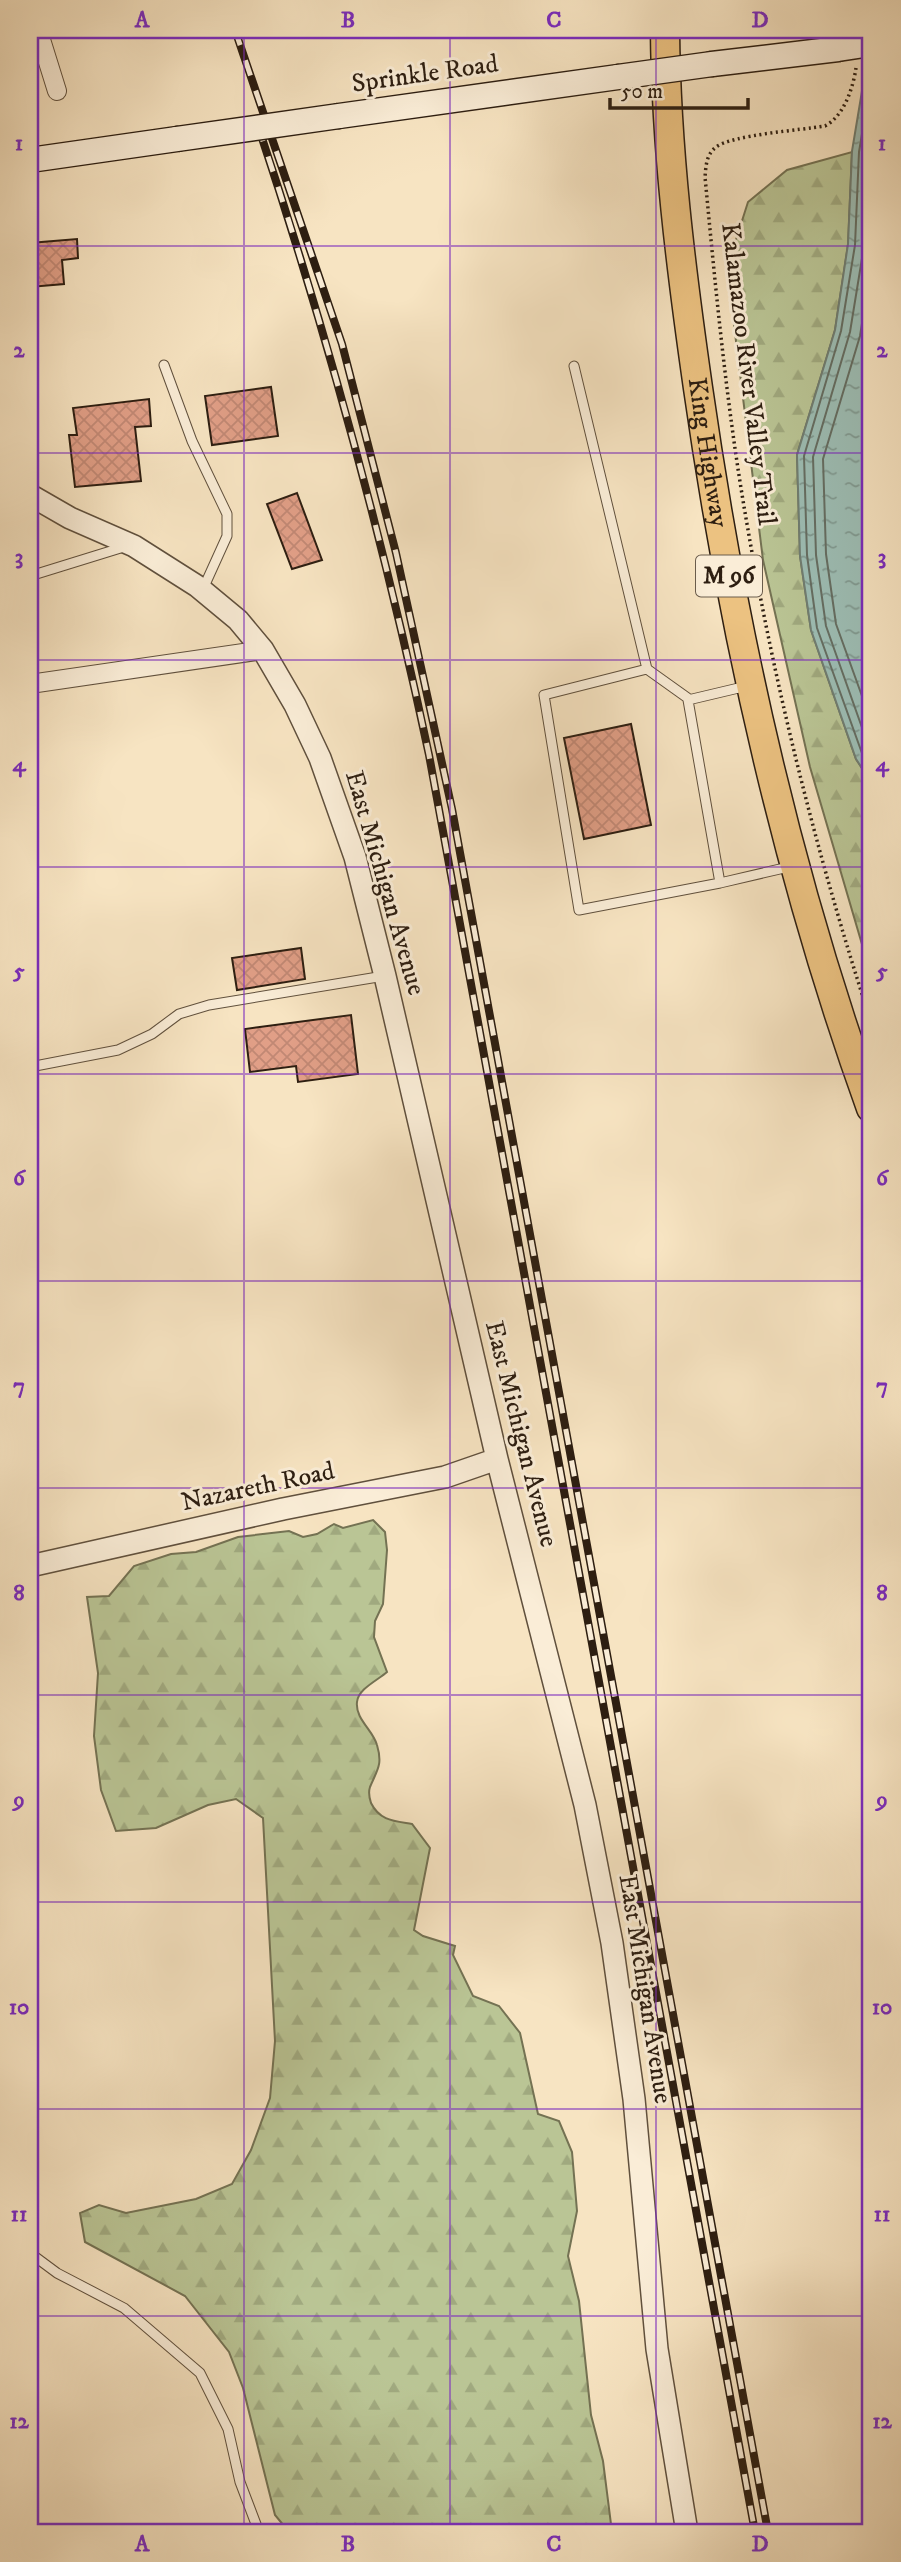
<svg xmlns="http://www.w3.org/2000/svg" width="901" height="2562" font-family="'IM FELL DW Pica',serif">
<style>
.forest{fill:url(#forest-firs);stroke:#747253;stroke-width:2}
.water{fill:url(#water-ripples);stroke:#707e73;stroke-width:2}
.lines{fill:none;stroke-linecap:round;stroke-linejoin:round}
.shore{stroke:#656e63;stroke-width:2}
.building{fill:url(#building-cross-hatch);stroke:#2d1e11;stroke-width:2}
.service-casing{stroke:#60503d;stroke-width:11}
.minor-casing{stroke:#60503d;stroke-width:20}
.tertiary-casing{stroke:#60503d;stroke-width:24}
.secondary-casing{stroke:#2d1e11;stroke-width:27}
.primary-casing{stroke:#2d1e11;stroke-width:31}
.path{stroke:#2d1e11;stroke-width:3.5;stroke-dasharray:2 3.5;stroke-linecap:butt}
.service{stroke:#faedd7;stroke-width:9}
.minor{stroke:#faedd7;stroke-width:18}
.tertiary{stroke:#faedd7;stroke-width:21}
.secondary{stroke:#faedd7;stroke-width:24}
.primary{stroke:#ecc281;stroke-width:28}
.rail-casing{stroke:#2d1e11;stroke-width:8}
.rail{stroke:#faedd7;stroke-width:5;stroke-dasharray:16;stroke-linecap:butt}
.secondary-bridge-casing{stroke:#2d1e11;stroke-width:27;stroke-linecap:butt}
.secondary-bridge{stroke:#faedd7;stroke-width:24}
.grid{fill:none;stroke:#7b2cbf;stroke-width:2;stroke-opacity:0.55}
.labels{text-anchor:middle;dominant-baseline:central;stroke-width:6;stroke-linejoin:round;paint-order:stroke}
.shield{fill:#faedd7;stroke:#6a5c4c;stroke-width:2}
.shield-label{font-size:24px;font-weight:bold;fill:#2d1e11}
.street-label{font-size:26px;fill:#2d1e11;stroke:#faedd7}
.neatline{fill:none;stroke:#7b2cbf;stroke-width:2.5}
.grid-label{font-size:23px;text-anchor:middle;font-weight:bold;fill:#7b2cbf}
</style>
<defs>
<pattern id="forest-firs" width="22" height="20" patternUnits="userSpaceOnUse" patternTransform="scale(1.75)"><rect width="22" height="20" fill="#bac595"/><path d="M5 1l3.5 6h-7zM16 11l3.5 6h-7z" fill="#a0a97f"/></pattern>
<pattern id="water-ripples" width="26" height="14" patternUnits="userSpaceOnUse" patternTransform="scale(1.75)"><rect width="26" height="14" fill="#9dbeb5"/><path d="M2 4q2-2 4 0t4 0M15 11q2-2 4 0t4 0" fill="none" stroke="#809a92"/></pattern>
<pattern id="building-cross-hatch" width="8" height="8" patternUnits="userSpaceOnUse" patternTransform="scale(1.75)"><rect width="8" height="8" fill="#e19f87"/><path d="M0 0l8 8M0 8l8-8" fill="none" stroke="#c18874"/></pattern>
</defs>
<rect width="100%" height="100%" fill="#f7e4c2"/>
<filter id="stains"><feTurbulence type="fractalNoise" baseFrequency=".00286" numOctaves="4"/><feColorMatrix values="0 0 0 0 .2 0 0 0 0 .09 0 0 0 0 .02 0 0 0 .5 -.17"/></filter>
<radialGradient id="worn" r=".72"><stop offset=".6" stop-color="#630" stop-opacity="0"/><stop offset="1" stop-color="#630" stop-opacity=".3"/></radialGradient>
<path class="forest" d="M 852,152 L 848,245 L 835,330 L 797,455 L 800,556 L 811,630 L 856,759 L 871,782 L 871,975 L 810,767 L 763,560 L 727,268 L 748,202 L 787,170 Z
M 373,1520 L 385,1532 L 387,1550 L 383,1604 L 375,1621 L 374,1637 L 387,1672 C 378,1680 358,1689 357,1702 C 355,1719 373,1730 377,1745 C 383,1765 377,1770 370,1787 C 368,1793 369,1797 371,1803 C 380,1821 394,1821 412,1824 L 430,1848 L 414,1930 L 423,1936 L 455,1946 L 453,1955 L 473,1996 L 499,2006 L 520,2033 L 538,2114 L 559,2121 L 572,2152 L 577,2211 L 568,2256 L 579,2301 L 591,2415 L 603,2461 L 612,2532 L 289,2532 L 275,2515 L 243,2388 L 229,2352 L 185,2296 L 85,2242 L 80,2213 L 99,2205 L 126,2213 L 196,2199 L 232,2184 L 251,2150 L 270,2098 L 275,2041 L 263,1818 L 236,1799 L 208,1805 L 156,1828 L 116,1831 L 101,1790 L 94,1736 L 98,1673 L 87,1597 L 109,1596 L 134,1566 L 171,1554 L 196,1552 L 238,1537 L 289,1531 L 303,1537 L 317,1534 L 334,1524 L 343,1528 Z"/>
<path class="water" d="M 871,37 L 871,782 L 856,759 L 811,630 L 800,556 L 797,455 L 835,330 L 848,244 L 852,151 Z"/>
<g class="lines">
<path class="shore" d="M 871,79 L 859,152 L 855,245 L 841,331 L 804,456 L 807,555 L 817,628 L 863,756 L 871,769
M 871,131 L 867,153 L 864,246 L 850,332 L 813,457 L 816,555 L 826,626 L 871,753
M 871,267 L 860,336 L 823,459 L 826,554 L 836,624 L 871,721"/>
</g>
<path class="building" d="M 77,239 L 78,258 L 62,260 L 64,284 L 30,287 L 30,243 Z
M 271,387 L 278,436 L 212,445 L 205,396 Z
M 149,399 L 151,426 L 135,427 L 141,481 L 75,487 L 69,435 L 77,435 L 73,408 Z
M 297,493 L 322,560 L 292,569 L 267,504 Z
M 631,724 L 651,825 L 584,839 L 564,738 Z
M 301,948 L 305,979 L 237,990 L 232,958 Z
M 351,1015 L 358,1074 L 298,1082 L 296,1066 L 250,1072 L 245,1029 Z"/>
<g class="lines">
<defs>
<path id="service" d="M 164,365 L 192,441 L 227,514 L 227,536 L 203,589
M 574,366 L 647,669 L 544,695 L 579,910 L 720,883
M 30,576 L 127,546
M 647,669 L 689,699
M 747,686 L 688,700 L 720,883 L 793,866
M 30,1067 L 118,1050 L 152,1034 L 179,1014 L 209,1005 L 384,976
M 30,2253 L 57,2273 L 124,2308 L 200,2373 L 228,2429 L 240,2482 L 259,2532"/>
<path id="minor" d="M 38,30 L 57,91
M 30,684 L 263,650"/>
<path id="tertiary" d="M 30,495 L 70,518 L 134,546 L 197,586 L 238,620 L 263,650 L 295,705 L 320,758 L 355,857 L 385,976 L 497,1459 L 585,1805 L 612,1943 L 634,2099 L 657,2349 L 687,2532
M 30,1566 L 283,1509 L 445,1477 L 497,1459"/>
<path id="secondary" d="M 712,64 L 838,49
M 339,116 L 618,77
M 30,160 L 177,139"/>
<g id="primary">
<path id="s1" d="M 665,30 C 666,150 681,269 698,388 C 733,633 787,875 871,1108"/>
</g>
</defs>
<use href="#service" class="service-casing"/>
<use href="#minor" class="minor-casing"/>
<use href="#tertiary" class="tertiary-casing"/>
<use href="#secondary" class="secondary-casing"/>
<use href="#primary" class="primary-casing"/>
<path class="path" d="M 856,68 C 853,88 844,116 825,126 C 801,130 732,135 716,147 C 706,155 706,166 705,177 C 716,293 727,410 747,524 C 776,693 818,859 871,1022"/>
<use href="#service" class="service"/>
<use href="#minor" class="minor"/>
<use href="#tertiary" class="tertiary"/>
<use href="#secondary" class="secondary"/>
<use href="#primary" class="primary"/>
<defs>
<path id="rail" d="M 235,30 L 342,344 L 396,553 L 452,809 L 768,2532
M 258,126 C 327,333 384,542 429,755 L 755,2532"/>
</defs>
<use href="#rail" class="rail-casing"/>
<use href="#rail" class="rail"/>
<defs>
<path id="secondary-bridge" d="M 838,49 L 871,44
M 618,77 L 712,64
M 177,139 L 339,116"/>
</defs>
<use href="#secondary-bridge" class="secondary-bridge-casing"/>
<use href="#secondary-bridge" class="secondary-bridge"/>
</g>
<path class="grid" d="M 244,30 L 244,2532M 450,30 L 450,2532M 656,30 L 656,2532M 30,246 L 871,246M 30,453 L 871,453M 30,660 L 871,660M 30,867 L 871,867M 30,1074 L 871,1074M 30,1281 L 871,1281M 30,1488 L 871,1488M 30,1695 L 871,1695M 30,1902 L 871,1902M 30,2109 L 871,2109M 30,2316 L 871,2316"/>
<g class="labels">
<rect class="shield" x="696" y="555.5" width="66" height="41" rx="5"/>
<g class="shield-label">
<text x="729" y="576">M 96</text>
</g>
<g class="street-label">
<text transform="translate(425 74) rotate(-8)">Sprinkle Road</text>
<text transform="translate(748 374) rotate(83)">Kalamazoo River Valley Trail</text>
<text stroke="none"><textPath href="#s1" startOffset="425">King Highway</textPath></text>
<text transform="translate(385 883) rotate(74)">East Michigan Avenue</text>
<text transform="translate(521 1434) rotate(76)">East Michigan Avenue</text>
<text transform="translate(258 1487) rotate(-12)">Nazareth Road</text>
<text transform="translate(645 1989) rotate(81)">East Michigan Avenue</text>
</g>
</g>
<rect width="901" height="2562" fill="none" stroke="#f7e4c2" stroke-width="77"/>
<path d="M610 98v10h138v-10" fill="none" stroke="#2d1e11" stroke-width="3.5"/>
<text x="621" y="98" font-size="21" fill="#2d1e11" stroke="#faedd7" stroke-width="5" paint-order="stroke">50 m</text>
<rect x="38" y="38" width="824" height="2486" class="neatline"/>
<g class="grid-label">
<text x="142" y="27">A</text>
<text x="348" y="27">B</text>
<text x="554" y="27">C</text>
<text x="760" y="27">D</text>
<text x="19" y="150">1</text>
<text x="882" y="150">1</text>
<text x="19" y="357">2</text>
<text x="882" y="357">2</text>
<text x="19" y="564">3</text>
<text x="882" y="564">3</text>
<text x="19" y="771">4</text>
<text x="882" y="771">4</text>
<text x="19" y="978">5</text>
<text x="882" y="978">5</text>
<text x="19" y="1185">6</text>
<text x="882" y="1185">6</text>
<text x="19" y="1393">7</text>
<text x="882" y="1393">7</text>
<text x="19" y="1600">8</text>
<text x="882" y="1600">8</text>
<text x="19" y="1807">9</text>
<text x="882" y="1807">9</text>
<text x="19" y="2014">10</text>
<text x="882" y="2014">10</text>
<text x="19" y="2221">11</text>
<text x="882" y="2221">11</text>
<text x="19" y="2428">12</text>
<text x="882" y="2428">12</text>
<text x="142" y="2551">A</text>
<text x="348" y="2551">B</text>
<text x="554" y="2551">C</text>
<text x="760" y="2551">D</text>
</g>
<rect width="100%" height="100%" filter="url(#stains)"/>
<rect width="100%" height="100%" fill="url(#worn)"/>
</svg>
